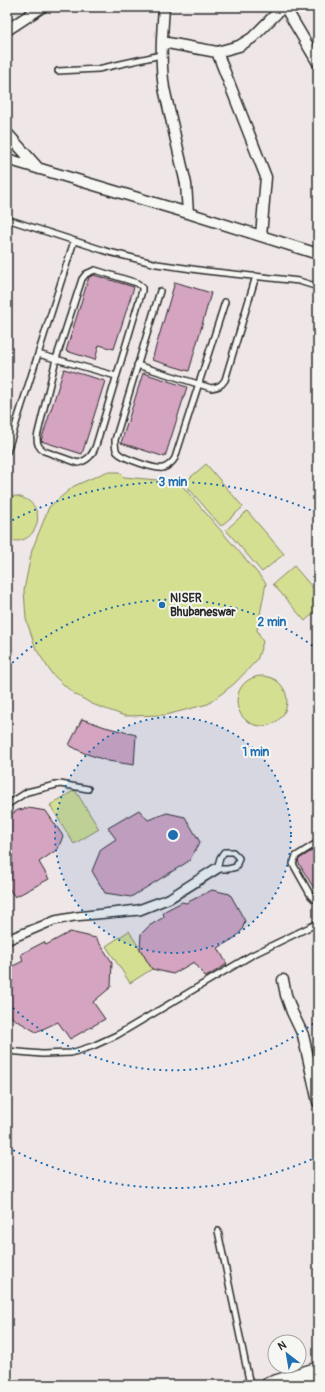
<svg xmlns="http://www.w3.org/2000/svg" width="325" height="1392" font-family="Pangolin,sans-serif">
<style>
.green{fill:#d5df92;stroke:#80855e}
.building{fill:#d5a4c1;stroke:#2b2b2b}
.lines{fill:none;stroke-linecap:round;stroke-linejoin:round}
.service-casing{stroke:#2b2b2b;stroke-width:8}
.minor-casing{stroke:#2b2b2b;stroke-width:13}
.primary-casing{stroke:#2b2b2b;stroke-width:18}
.service{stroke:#f6f6f2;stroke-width:5}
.minor{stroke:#f6f6f2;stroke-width:10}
.primary{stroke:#f6f6f2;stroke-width:15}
.ring{fill:none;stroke:#1f6fb2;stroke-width:2;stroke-dasharray:2 4}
.poi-dot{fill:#1f6fb2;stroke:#f6f6f2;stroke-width:1.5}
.labels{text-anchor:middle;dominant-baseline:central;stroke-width:4;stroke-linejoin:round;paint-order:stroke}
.poi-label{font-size:12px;font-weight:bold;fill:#2b2b2b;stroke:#f6f6f2;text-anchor:start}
.centre{fill:#1f6fb2;stroke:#f6f6f2;stroke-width:2}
.ring-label{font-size:12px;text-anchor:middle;font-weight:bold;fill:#1f6fb2;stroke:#f6f6f2;stroke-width:4;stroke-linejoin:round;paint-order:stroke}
</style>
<rect width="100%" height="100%" fill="#efe6e8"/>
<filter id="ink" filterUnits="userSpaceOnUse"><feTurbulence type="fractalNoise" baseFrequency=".025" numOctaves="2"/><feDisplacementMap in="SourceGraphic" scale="8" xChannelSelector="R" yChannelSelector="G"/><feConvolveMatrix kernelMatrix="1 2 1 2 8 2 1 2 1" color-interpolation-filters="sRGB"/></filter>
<g filter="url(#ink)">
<path class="green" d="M 206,464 L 243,507 L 221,526 L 184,483 Z
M 106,472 L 119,472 L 124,477 L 179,482 L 266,583 L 257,630 L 263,642 L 257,660 L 234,684 L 208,704 L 166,715 L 125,716 L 92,704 L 73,693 L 52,674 L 36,649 L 26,619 L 24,590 L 32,550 L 49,507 L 74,486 Z
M 16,496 C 54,503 36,551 7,539 L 7,497 Z
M 247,511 L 284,554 L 262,572 L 226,530 Z
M 294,566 L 318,594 L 318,609 L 305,621 L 273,584 Z
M237 701a25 25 0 1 1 50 0a25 25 0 1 1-50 0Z
M 75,790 L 99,829 L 74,844 L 50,805 Z
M 129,931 L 152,969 L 130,983 L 106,946 Z"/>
<path class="building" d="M 94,275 L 134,287 L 114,349 L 99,345 L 95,360 L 66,351 L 89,277 Z
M 175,282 L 211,293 L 189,371 L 152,360 Z
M 64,369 L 105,381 L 82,454 L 41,441 Z
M 143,373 L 187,387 L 165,457 L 121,443 Z
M 82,719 L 105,727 L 136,735 L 134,765 L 108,761 L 84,753 L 69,745 Z
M 29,808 L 46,811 L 63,836 L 58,849 L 39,862 L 49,879 L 15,897 L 7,886 L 7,817 L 18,810 Z
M 139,810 L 148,820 L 167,813 L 185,817 L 200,842 L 189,861 L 131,897 L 105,893 L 92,871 L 101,849 L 116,839 L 108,828 Z
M 318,847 L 318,895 L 298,862 L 299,859 Z
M 212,890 L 230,894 L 245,921 L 242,930 L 236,937 L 218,948 L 227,964 L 206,977 L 194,962 L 173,974 L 152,969 L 140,949 L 141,934 L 149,926 L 164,917 L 163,912 L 182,902 L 186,903 Z
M 70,932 L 96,938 L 112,962 L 111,987 L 93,1002 L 105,1019 L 70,1039 L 58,1022 L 36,1032 L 11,1017 L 7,1008 L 7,969 L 23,961 L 21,954 L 44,942 L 46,945 Z"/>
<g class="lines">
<defs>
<path id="service" d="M 58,71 L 98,69 L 161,55
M 7,219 L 109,252 L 157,264 L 206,271 L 299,281 L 318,287
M 95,270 L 137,283 L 142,287 L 142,291 L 96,445 C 93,454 89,460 78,463 L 44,451 C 38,447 37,444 37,437 L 56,359 L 82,279 L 86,274 Z
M 160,291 L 115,440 C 115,444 115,448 117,452 C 122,458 156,470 163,468 C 169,466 172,463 175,458 L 225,302
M 38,354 L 116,376
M 137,365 L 211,388 C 218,387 221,386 225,380 L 256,276
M 7,452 L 74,241
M 7,805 L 27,792 L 60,784 L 88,789
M 318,842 L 296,856 L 293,864 L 311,896 L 314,899 L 318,899
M 7,938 L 55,919 L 77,915 L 138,908 L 168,897 L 218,865 L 220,858 L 224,852 L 233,852 L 239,858 L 236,867 L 228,869 L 220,869 L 170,900 L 140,912 L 74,918 L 54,922 L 7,942
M 7,1051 L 42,1054 L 71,1053 L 93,1046 L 117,1035 L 252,955 L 318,923
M 218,1231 L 250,1385"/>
<path id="minor" d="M 164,7 C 162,34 160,61 164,88 L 186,184 L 188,213
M 285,7 L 318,63
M 7,30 L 42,7
M 162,42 L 217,52 L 239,46 L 252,38 L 283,7
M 217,52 L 266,177 L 261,236
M 7,133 L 39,169
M 7,159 L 188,213 L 318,254
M 283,980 L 286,995 L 292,1012 L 303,1035 L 318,1102"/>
<path id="primary" d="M 269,1385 L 318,1370
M 313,1385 L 318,1384"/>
</defs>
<use href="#service" class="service-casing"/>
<use href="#minor" class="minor-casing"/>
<use href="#primary" class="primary-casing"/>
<use href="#service" class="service"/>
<use href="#minor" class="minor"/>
<use href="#primary" class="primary"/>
</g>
</g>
<circle cx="173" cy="835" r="118" fill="#1f6fb2" fill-opacity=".12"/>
<g class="ring">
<circle cx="173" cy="835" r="118"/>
<path d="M318 1020A235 235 0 0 1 8 1003M8 667A235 235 0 0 1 318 650"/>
<path d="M317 1157A353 353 0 0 1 7 1147M7 523A353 353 0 0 1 317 513"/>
</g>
<circle class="poi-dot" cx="162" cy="605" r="4"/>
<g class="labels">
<g class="poi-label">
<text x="170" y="598">NISER<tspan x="170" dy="14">Bhubaneswar</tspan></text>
</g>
</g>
<circle cx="173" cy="835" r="6" class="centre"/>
<g class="ring-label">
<text x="173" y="486">3 min</text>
<text x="272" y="626">2 min</text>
<text x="256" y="756">1 min</text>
</g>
<rect width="325" height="1392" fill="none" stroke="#f6f6f2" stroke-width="24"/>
<rect x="12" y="12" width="301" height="1368" fill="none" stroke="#2b2b2b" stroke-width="1.5" filter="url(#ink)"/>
<g transform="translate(287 1354) rotate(329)"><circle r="19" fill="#f6f6f2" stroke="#a5a5a2"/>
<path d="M0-3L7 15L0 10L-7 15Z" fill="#1f6fb2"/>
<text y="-6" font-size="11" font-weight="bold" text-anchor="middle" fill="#2b2b2b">N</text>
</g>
</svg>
